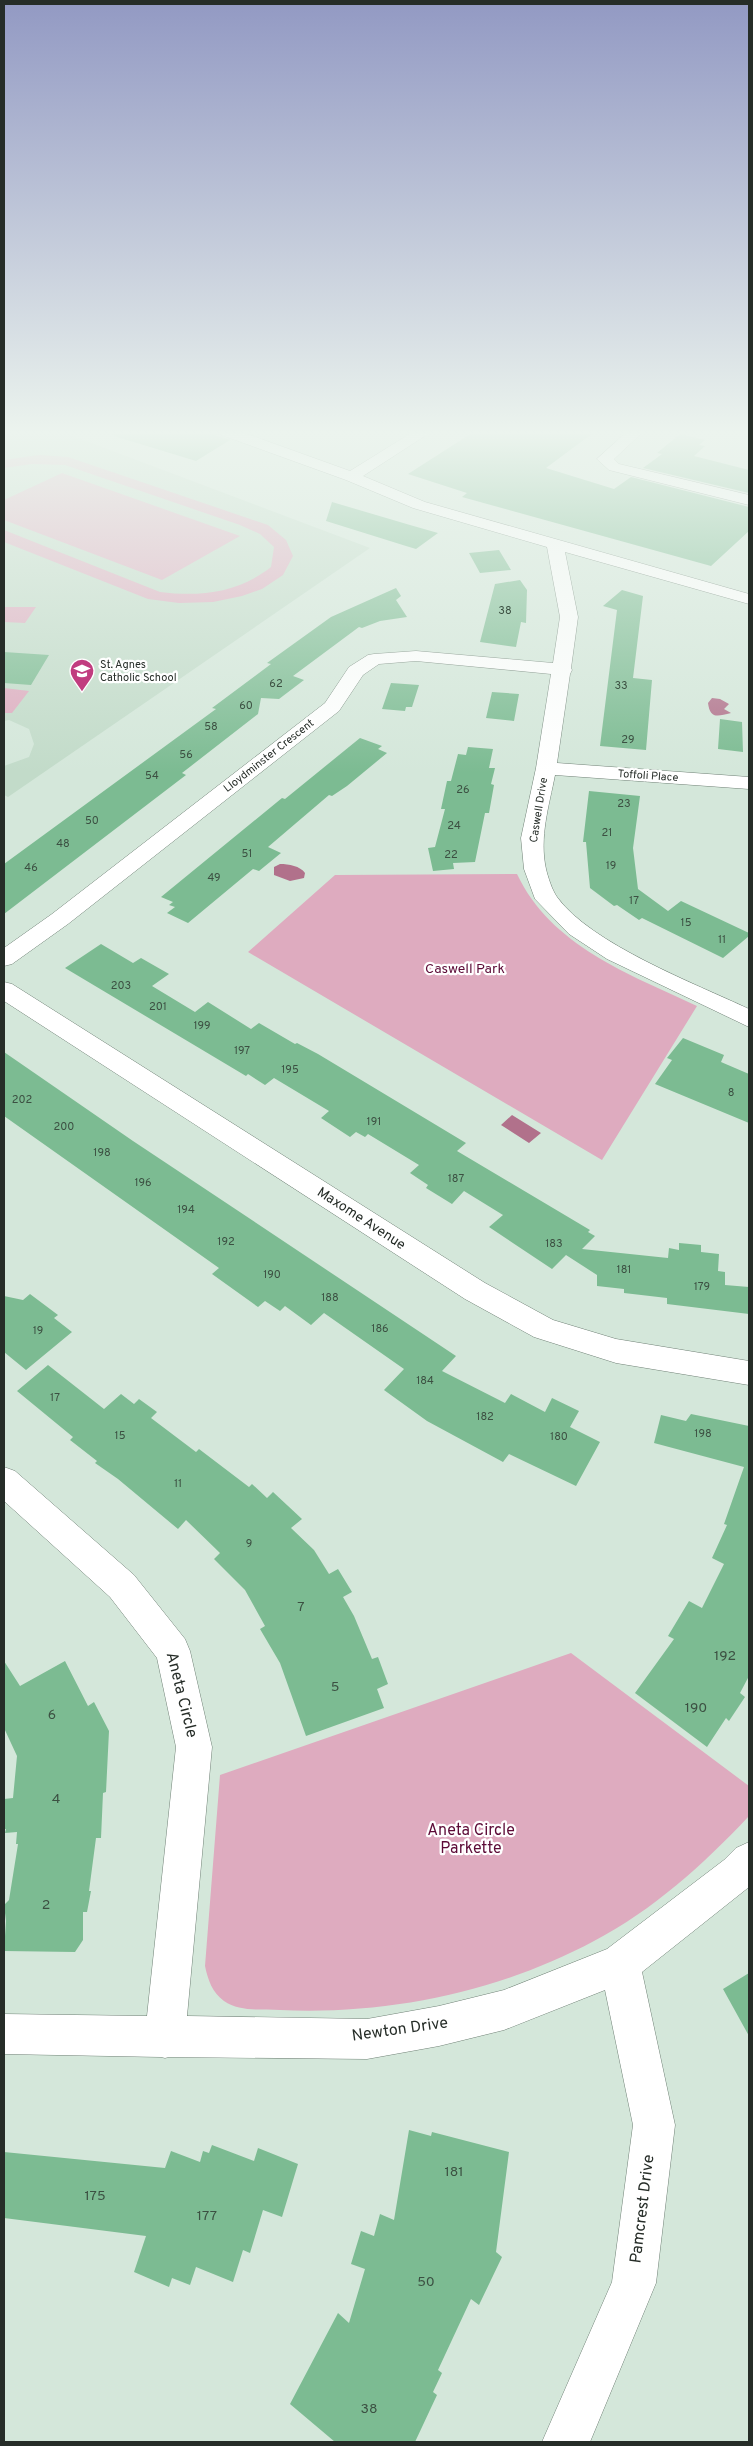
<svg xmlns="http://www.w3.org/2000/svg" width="753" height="2446" font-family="Overpass,sans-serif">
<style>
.built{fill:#c2dbc9}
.green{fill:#deabbf}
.water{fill:#b1718b}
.building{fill:#7cbb92}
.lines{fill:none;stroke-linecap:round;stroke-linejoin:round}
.minor-casing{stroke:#718277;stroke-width:1}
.minor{fill:#fff;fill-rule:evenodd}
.labels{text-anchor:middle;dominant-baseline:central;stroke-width:4.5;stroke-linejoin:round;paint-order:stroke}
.number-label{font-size:11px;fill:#3c5042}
.far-poi-label{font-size:11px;fill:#262d28;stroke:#fff;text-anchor:start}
.far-street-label{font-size:11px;fill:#262d28;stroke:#fff}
.park-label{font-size:14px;fill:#5c0b37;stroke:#fff}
.street-label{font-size:14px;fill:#262d28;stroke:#fff}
.near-number-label{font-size:14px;fill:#3c5042}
.near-street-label{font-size:16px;fill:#262d28;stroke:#fff}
.near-park-label{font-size:16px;fill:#5c0b37;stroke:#fff}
</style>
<rect width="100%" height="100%" fill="#d4e7da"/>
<path class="built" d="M 4,430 L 57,430 L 370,548 L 8,797 L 4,795 L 4,766 L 29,757 L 34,744 L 29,729 L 9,720 L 4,721 Z"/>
<path class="green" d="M 39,455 L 68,457 L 268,525 L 286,540 L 293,556 L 283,575 L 262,589 L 242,596 L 213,602 L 179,603 L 148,599 L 4,542 L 4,530 L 160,592 C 200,597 238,593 271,567 L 274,547 L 260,534 L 240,525 L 65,465 L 32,464 L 4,468 L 4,460 Z
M 62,473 L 240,536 L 162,580 L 4,520 L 4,500 Z
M 4,606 L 5,607 L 36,607 L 25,623 L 4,622 Z
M 4,688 L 29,691 L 12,713 L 4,713 Z
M 517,874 C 551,946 629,974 697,1006 L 602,1160 L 248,952 L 335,875 Z
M 571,1653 L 749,1786 L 749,1816 C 703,1865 653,1910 594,1941 C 499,1992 387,2015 280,2010 C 262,2009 240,2012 224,2001 C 212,1992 208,1980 205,1966 L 220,1775 Z"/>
<path class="water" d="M 712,698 L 720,699 L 729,704 L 724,709 L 731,713 C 716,717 710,718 708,703 Z
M 280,864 C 289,864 300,866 305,873 L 304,878 L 290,881 L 274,875 L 274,867 Z
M 512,1115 L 541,1133 L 529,1143 L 501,1125 Z"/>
<path class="building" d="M 114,430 L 212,430 L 215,435 L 230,440 L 196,461 L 114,436 Z
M 486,430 L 597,430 L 546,468 L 614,489 L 631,477 L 749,507 L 749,531 L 711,566 L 462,497 L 467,493 L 408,474 L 475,431 L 483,433 Z
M 680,434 L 705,440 L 699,445 L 705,446 L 694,456 L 749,470 L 749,493 L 643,468 L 662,454 L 657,453 Z
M 332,502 L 410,525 L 438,533 L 416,549 L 406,546 L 326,521 Z
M 499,550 L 511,570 L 480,573 L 469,553 Z
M 520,580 L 527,590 L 526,623 L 521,622 L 516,647 L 480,642 L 495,584 Z
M 396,588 L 401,596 L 396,600 L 407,617 L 380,621 L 362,628 L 359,627 L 293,676 L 304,680 L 279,699 L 261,698 L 258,714 L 182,773 L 186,775 L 4,914 L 4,864 L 216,709 L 212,708 L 271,664 L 267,663 L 331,617 Z
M 622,590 L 643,596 L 633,678 L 652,680 L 646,750 L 600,746 L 617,610 L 603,606 Z
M 4,652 L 49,655 L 31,685 L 4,683 Z
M 391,683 L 419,685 L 412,707 L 406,707 L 405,711 L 382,709 Z
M 492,692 L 519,694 L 514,721 L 486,718 Z
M 720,719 L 742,722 L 743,752 L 718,749 Z
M 360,738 L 382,746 L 378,749 L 387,753 L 347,786 L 332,796 L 329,795 L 268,847 L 281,853 L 259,871 L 253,869 L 188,923 L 167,913 L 175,907 L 169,905 L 173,902 L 161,897 L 282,798 L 285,799 Z
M 468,747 L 493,749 L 489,768 L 495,768 L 491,784 L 494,785 L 489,813 L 485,813 L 475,862 L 453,863 L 454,869 L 433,871 L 428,848 L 435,847 L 445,809 L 441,809 L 447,781 L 451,781 L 458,754 L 466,755 Z
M 589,791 L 640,796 L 633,848 L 638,889 L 668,911 L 681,901 L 749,933 L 749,936 L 723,958 L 642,918 L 639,920 L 617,905 L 614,906 L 590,888 L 586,842 L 583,842 Z
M 101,944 L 133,963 L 141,958 L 169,974 L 152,986 L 195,1012 L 208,1002 L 251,1029 L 259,1023 L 295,1044 L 297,1043 L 318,1054 L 466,1143 L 457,1151 L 590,1230 L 588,1232 L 595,1236 L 582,1249 L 668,1258 L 669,1248 L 679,1250 L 679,1243 L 701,1245 L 701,1252 L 719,1254 L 718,1271 L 725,1272 L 725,1285 L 749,1287 L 749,1314 L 667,1304 L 667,1298 L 624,1293 L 624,1289 L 597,1286 L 597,1275 L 566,1255 L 552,1269 L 489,1227 L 503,1215 L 464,1191 L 452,1204 L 426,1188 L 428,1185 L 410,1173 L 419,1165 L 368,1134 L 365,1137 L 356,1132 L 350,1137 L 321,1118 L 329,1111 L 274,1078 L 265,1085 L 248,1074 L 246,1076 L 65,968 Z
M 683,1038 L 724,1055 L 721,1062 L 749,1074 L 749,1123 L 655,1084 L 672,1060 L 667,1058 Z
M 4,1052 L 133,1141 L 456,1356 L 442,1371 L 505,1403 L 511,1394 L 545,1412 L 552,1398 L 579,1411 L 570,1427 L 600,1442 L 576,1486 L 509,1454 L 503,1462 L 427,1421 L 384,1390 L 404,1369 L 324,1313 L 311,1325 L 285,1306 L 280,1311 L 265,1301 L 258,1307 L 212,1274 L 219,1268 L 4,1116 Z
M 30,1294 L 58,1315 L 54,1318 L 72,1332 L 26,1370 L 4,1352 L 4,1296 L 23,1300 Z
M 48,1365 L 104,1409 L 121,1394 L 134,1404 L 139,1399 L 157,1412 L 151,1418 L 196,1452 L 199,1449 L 249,1487 L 252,1484 L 267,1498 L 273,1492 L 302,1519 L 291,1528 L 314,1550 L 329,1574 L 338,1569 L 352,1592 L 343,1597 L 354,1616 L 372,1659 L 378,1657 L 388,1684 L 377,1689 L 384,1708 L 306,1736 L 280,1663 L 260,1629 L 265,1626 L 245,1590 L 214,1559 L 220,1553 L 186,1520 L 178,1529 L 118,1479 L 95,1463 L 97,1461 L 70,1440 L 73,1437 L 17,1391 Z
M 691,1414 L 749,1426 L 749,1676 L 740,1693 L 745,1697 L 729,1721 L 726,1718 L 707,1747 L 635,1693 L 674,1639 L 668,1636 L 689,1601 L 702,1608 L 724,1564 L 712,1558 L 727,1525 L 724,1524 L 744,1467 L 654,1443 L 661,1415 L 686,1421 Z
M 4,1661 L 20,1686 L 65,1661 L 88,1706 L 94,1702 L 109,1731 L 106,1792 L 103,1793 L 101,1838 L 96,1838 L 89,1891 L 91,1891 L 87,1912 L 83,1912 L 83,1940 L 75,1952 L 4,1951 L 6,1921 L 4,1905 L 9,1900 L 18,1844 L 16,1844 L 17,1832 L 5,1833 L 6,1829 L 4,1829 L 4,1799 L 13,1798 L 17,1756 L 4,1728 Z
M 749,1973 L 749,2036 L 723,1989 Z
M 409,2130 L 431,2136 L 432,2132 L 509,2152 L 496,2252 L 502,2257 L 479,2305 L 471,2299 L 438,2370 L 442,2373 L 433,2392 L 437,2395 L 415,2442 L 335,2442 L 290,2404 L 338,2313 L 349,2323 L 365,2269 L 351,2264 L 361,2231 L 374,2236 L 380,2214 L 394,2220 Z
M 212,2145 L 254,2161 L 258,2148 L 298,2164 L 282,2217 L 263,2210 L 250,2253 L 243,2250 L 233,2282 L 196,2267 L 190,2285 L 172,2278 L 169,2287 L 134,2272 L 146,2236 L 4,2218 L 4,2152 L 165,2168 L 171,2151 L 200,2162 L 203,2151 L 209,2153 Z"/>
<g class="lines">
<defs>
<path id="minor" d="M 214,430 L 236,430 L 350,471 L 416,430 L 434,430 L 363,476 L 425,502 L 749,594 L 749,604 L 565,552 L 578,617 L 571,668 L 572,670 L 570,674 L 557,763 L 749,777 L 749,789 L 555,775 C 549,806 539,837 546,869 C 548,877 552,890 557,897 C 591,944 696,984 749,1009 L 749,1027 L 607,959 L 569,934 L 535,899 L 524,869 L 521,838 L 536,768 L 551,674 L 416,661 L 379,664 L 363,675 L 339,711 L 68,924 L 12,964 L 4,966 L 4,948 L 52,914 L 325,703 L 349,667 L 368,655 L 374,654 L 416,651 L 553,663 L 560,617 L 547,547 L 413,508 L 346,480 L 216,433 Z
M 629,430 L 645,430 L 614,459 L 619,464 L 749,495 L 749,505 L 609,470 L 597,459 Z
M 4,982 L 12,984 L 485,1283 L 553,1320 L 616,1339 L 749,1361 L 749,1385 L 616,1363 L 534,1337 L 465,1299 L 4,1001 Z
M 4,1467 L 15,1471 L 134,1575 L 185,1639 L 190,1651 L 212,1747 L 187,2016 L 367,2019 L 439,2006 L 504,1990 L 607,1949 L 724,1860 L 736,1848 L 749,1842 L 749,1887 L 642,1972 L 675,2125 L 656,2283 L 590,2442 L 542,2442 L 612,2282 L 633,2125 L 605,1990 L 504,2030 L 439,2046 L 367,2059 L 169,2057 L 165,2058 L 161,2057 L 4,2054 L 4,2014 L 147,2016 L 176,1747 L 157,1658 L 110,1597 L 4,1501 Z"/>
</defs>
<use href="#minor" class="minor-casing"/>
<use href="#minor" class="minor"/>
</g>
<linearGradient id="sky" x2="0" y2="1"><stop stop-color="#9299c3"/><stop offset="0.56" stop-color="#ecf4ee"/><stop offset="1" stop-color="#ecf4ee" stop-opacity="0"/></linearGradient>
<rect width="753" height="773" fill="url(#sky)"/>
<defs>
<symbol id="school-pin" viewBox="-11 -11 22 30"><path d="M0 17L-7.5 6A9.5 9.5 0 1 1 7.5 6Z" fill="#c13c7f" stroke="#fff"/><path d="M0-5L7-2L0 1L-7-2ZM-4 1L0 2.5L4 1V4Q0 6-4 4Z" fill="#fff"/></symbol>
</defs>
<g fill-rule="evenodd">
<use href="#school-pin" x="68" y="657" width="28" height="38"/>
</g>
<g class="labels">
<g class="number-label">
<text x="505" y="611">38</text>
<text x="276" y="684">62</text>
<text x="621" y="686">33</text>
<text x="246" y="706">60</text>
<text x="211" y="727">58</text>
<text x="628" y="740">29</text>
<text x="186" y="755">56</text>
<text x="152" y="776">54</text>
<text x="463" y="790">26</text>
<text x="624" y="804">23</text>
<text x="92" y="821">50</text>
<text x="454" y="826">24</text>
<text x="607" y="833">21</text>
<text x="63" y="844">48</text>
<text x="247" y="854">51</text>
<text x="451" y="855">22</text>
<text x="611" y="866">19</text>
<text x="31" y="868">46</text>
<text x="214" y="878">49</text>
<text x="634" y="901">17</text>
<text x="686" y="923">15</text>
<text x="722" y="940">11</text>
<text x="121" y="986">203</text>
<text x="158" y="1007">201</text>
<text x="202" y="1026">199</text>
<text x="242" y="1051">197</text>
<text x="290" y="1070">195</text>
<text x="731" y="1093">8</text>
<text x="22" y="1100">202</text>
<text x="374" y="1122">191</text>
<text x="64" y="1127">200</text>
<text x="102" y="1153">198</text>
<text x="456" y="1179">187</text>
<text x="143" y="1183">196</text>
<text x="186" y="1210">194</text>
<text x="226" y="1242">192</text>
<text x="554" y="1244">183</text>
<text x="624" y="1270">181</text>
<text x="272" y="1275">190</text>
<text x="702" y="1287">179</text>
<text x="330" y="1298">188</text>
<text x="380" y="1329">186</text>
<text x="38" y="1331">19</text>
<text x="425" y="1381">184</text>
<text x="55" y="1398">17</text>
<text x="485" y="1417">182</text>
<text x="703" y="1434">198</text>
<text x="120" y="1436">15</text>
<text x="559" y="1437">180</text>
<text x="178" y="1484">11</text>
<text x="249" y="1544">9</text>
</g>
<g class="far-poi-label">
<text x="100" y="665">St. Agnes<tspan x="100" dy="13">Catholic School</tspan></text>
</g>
<g class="far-street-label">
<text transform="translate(269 756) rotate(-38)">Lloydminster Crescent</text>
<text transform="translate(648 776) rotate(4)">Toffoli Place</text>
<text transform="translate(539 810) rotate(-81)">Caswell Drive</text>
</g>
<g class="park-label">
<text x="465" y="969">Caswell Park</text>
</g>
<g class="street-label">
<text transform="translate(361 1219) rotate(33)">Maxome Avenue</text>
</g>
<g class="near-number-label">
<text x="301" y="1607">7</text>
<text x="725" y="1656">192</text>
<text x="335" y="1687">5</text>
<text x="696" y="1708">190</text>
<text x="52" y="1715">6</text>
<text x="56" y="1799">4</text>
<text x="46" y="1905">2</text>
<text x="454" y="2172">181</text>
<text x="95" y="2196">175</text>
<text x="207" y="2216">177</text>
<text x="426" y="2282">50</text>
<text x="369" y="2409">38</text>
</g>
<g class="near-street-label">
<text transform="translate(181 1695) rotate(76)">Aneta Circle</text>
<text transform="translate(400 2030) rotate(-8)">Newton Drive</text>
<text transform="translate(643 2209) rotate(-83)">Pamcrest Drive</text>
</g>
<g class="near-park-label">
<text x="471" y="1831">Aneta Circle<tspan x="471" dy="18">Parkette</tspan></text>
</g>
</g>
<rect width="753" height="2446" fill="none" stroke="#262d28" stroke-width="10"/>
</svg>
